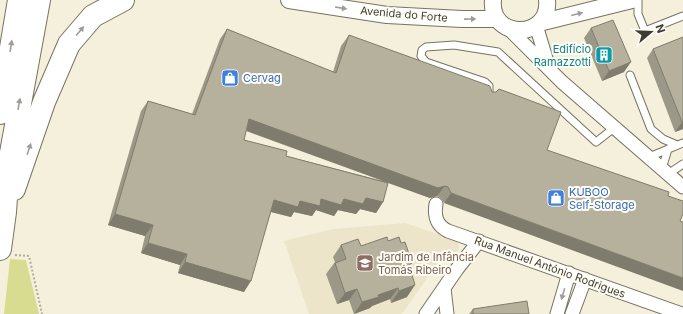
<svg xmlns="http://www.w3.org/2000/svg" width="683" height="314" font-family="Inter,sans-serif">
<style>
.built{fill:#ece5c9}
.green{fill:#d8dc91}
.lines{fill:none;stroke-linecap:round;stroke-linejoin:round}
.service-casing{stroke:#777360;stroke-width:9}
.minor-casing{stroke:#777360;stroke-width:15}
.tertiary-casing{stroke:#777360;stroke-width:18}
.motorway-casing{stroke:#777360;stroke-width:24}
.path{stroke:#afac9c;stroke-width:2;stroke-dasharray:2 2;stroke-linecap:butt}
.service{stroke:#fff;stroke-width:7}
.minor{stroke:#fff;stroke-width:13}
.tertiary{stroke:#fff;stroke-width:16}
.motorway{stroke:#fff;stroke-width:22}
.wall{fill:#9c9887;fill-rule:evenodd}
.shaded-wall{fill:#7f7c6e}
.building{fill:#b5b19d;stroke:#7f7c6e}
.oneway{fill:#9e9d99}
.labels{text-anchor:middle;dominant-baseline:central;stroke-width:4;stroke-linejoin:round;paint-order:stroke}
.street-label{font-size:11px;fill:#3d3b33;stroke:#fffdf4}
.culture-label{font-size:11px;fill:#0d838f;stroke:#fffdf4;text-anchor:end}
.shop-label{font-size:11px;fill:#366cbe;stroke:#fffdf4;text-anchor:start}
.education-label{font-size:11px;fill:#785e54;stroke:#fffdf4;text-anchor:start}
</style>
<rect width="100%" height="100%" fill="#f5f0db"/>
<path class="built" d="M 405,223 L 453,239 L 457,241 L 459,246 L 458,252 L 453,254 L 445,253 L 404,311 L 401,314 L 309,314 L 284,241 L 333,229 Z"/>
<path class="green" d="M 10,259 L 26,260 L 39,314 L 4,314 Z"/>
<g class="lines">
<defs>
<path id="service" d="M 638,0 L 638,14 L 645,31 L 683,16
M 630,75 L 651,129 L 663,139 L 677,145
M 489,94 L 489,86 L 485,82 L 426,62 L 421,56 L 422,50 L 426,47 L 454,45 L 498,52 L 596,142 L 614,128
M 649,157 L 683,143
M 662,169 L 668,149
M 668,174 L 683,164"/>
<path id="minor" d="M 536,25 L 548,65
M 508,28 L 562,82 L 683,187
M 436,204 C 434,216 436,225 448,231 L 682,314
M 444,288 L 447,314
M 426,314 L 457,269 L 479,241
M 557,314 L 569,273
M 572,314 L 585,279"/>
<path id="tertiary" d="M 289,0 L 387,15 L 462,19 L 497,19
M 493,0 C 489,40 551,40 547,0
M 539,23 L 632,0"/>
<path id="motorway" d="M 0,113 L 19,0
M 14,189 L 44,102 L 69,44 L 93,16 L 123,0
M 0,249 L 5,212 L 8,169 L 39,0"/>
</defs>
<use href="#service" class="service-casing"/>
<use href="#minor" class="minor-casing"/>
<use href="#tertiary" class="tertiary-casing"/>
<use href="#motorway" class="motorway-casing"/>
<path class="path" d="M 15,255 L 29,256 L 42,314"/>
<use href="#service" class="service"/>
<use href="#minor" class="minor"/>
<use href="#tertiary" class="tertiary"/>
<use href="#motorway" class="motorway"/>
</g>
<path class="wall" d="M 591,28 L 624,72 L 602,81 L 584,38 Z
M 227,29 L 333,72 L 341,46 L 349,35 L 492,92 L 561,112 L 444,203 L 441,198 L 437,196 L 430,198 L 388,183 L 383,202 L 376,213 L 360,209 L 356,214 L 338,210 L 334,216 L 316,210 L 312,216 L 294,212 L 291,217 L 271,212 L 244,292 L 178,273 L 180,265 L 141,253 L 145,236 L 108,225 L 141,111 L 148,101 L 192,114 L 220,39 ZM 246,131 L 383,181 L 286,156 L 244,140 Z
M 683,37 L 683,129 L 675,132 L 647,58 L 653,49 Z
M 388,241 L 410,267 L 407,297 L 391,303 L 390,299 L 372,306 L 370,308 L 354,314 L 349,300 L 337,304 L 326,274 L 335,262 L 333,257 L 341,245 L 361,246 Z
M 473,309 L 529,314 L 469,314 Z"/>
<path class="shaded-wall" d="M 631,62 L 624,72 L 602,81 L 609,71 Z
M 249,119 L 445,186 L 437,196 L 430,198 L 242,129 Z
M 682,122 L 683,122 L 683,129 L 675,132 Z
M 451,193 L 683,278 L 683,291 L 444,203 Z
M 366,198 L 383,202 L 376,213 L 360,209 L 356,214 L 338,210 L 334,216 L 316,210 L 312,216 L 294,212 L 291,217 L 267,211 L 274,200 L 300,201 L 321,199 Z
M 115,214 L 153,225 L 145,236 L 108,225 Z
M 148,243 L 187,254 L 180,265 L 141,253 Z
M 185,262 L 251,281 L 244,292 L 178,273 Z
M 415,285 L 407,297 L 391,303 L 399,291 Z
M 398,288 L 390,299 L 372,306 L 370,308 L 354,314 L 362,302 L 378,295 Z
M 357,289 L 349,300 L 337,304 L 345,293 Z"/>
<path class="building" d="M 613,20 L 631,62 L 609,71 L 591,28 Z
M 227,29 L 336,73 L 349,35 L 490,86 L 492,92 L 496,92 L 499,89 L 561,112 L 547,150 L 669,192 L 668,196 L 683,201 L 683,214 L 680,221 L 683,222 L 683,278 L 451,193 L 448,187 L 445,186 L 438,188 L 249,119 L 244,140 L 287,151 L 286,156 L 388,183 L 383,202 L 366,198 L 363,204 L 344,199 L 341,205 L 321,199 L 320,206 L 300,201 L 298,207 L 274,200 L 251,281 L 185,262 L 187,254 L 148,243 L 153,225 L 115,214 L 148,101 L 195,115 Z
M 683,37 L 683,122 L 682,122 L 653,49 Z
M 387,237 L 388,241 L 399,237 L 401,243 L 405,242 L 412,263 L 409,265 L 415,285 L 399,291 L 398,288 L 378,295 L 379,297 L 362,302 L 357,289 L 345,293 L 335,263 L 346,259 L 341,245 L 358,239 L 361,246 Z
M 527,301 L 529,314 L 473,314 L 473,309 Z"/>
<defs><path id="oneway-solid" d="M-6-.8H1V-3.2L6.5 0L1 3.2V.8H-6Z"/></defs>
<g class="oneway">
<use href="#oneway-solid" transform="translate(341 8) rotate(9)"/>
<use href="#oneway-solid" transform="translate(577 14) rotate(-14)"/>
<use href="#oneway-solid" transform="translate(470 19) rotate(-1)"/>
<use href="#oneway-solid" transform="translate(80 31) rotate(-50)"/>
<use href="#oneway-solid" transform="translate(11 46) rotate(-81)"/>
<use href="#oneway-solid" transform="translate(19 104) rotate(-80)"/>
<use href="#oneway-solid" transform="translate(29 149) rotate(-72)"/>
<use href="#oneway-solid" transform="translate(563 294) rotate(106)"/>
</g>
<defs>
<symbol id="building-square" viewBox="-11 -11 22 22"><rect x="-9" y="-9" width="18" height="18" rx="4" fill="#0f9aa8" stroke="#fffdf4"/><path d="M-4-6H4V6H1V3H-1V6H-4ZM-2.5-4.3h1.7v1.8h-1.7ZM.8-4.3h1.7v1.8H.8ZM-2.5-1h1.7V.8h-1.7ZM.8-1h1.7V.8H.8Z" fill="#fff"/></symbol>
<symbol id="shop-square" viewBox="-11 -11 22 22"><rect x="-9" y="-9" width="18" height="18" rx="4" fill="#3f7fe0" stroke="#fffdf4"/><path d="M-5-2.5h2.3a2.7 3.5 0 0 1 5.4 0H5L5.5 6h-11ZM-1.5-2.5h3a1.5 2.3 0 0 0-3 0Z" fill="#fff"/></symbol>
<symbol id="school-square" viewBox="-11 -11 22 22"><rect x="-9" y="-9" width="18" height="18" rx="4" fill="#8d6e63" stroke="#fffdf4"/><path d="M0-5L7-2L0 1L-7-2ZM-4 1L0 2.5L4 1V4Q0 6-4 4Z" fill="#fff"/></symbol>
</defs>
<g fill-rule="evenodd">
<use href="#building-square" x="594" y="45" width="20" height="20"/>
<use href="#shop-square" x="220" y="68" width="20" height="20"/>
<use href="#shop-square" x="546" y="188" width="20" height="20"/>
<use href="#school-square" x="355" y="253" width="20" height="20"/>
</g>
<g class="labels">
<g class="street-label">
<text transform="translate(404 14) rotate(5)">Avenida do Forte</text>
<text transform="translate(550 267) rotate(20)">Rua Manuel António Rodrigues</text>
</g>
<g class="culture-label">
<text x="591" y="49">Edifício<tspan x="591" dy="13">Ramazzotti</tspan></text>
</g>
<g class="shop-label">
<text x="243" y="78">Cervag</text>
<text x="569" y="192">KUBOO<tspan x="569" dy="13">Self-Storage</tspan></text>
</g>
<g class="education-label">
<text x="378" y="257">Jardim de Infância<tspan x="378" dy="13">Tomás Ribeiro</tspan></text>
</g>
</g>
<g transform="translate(651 32) rotate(71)" stroke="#fffdf4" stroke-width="3" paint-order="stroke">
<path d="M0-3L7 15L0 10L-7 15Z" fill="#3d3b33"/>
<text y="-6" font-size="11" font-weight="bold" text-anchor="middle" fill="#3d3b33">N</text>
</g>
</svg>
